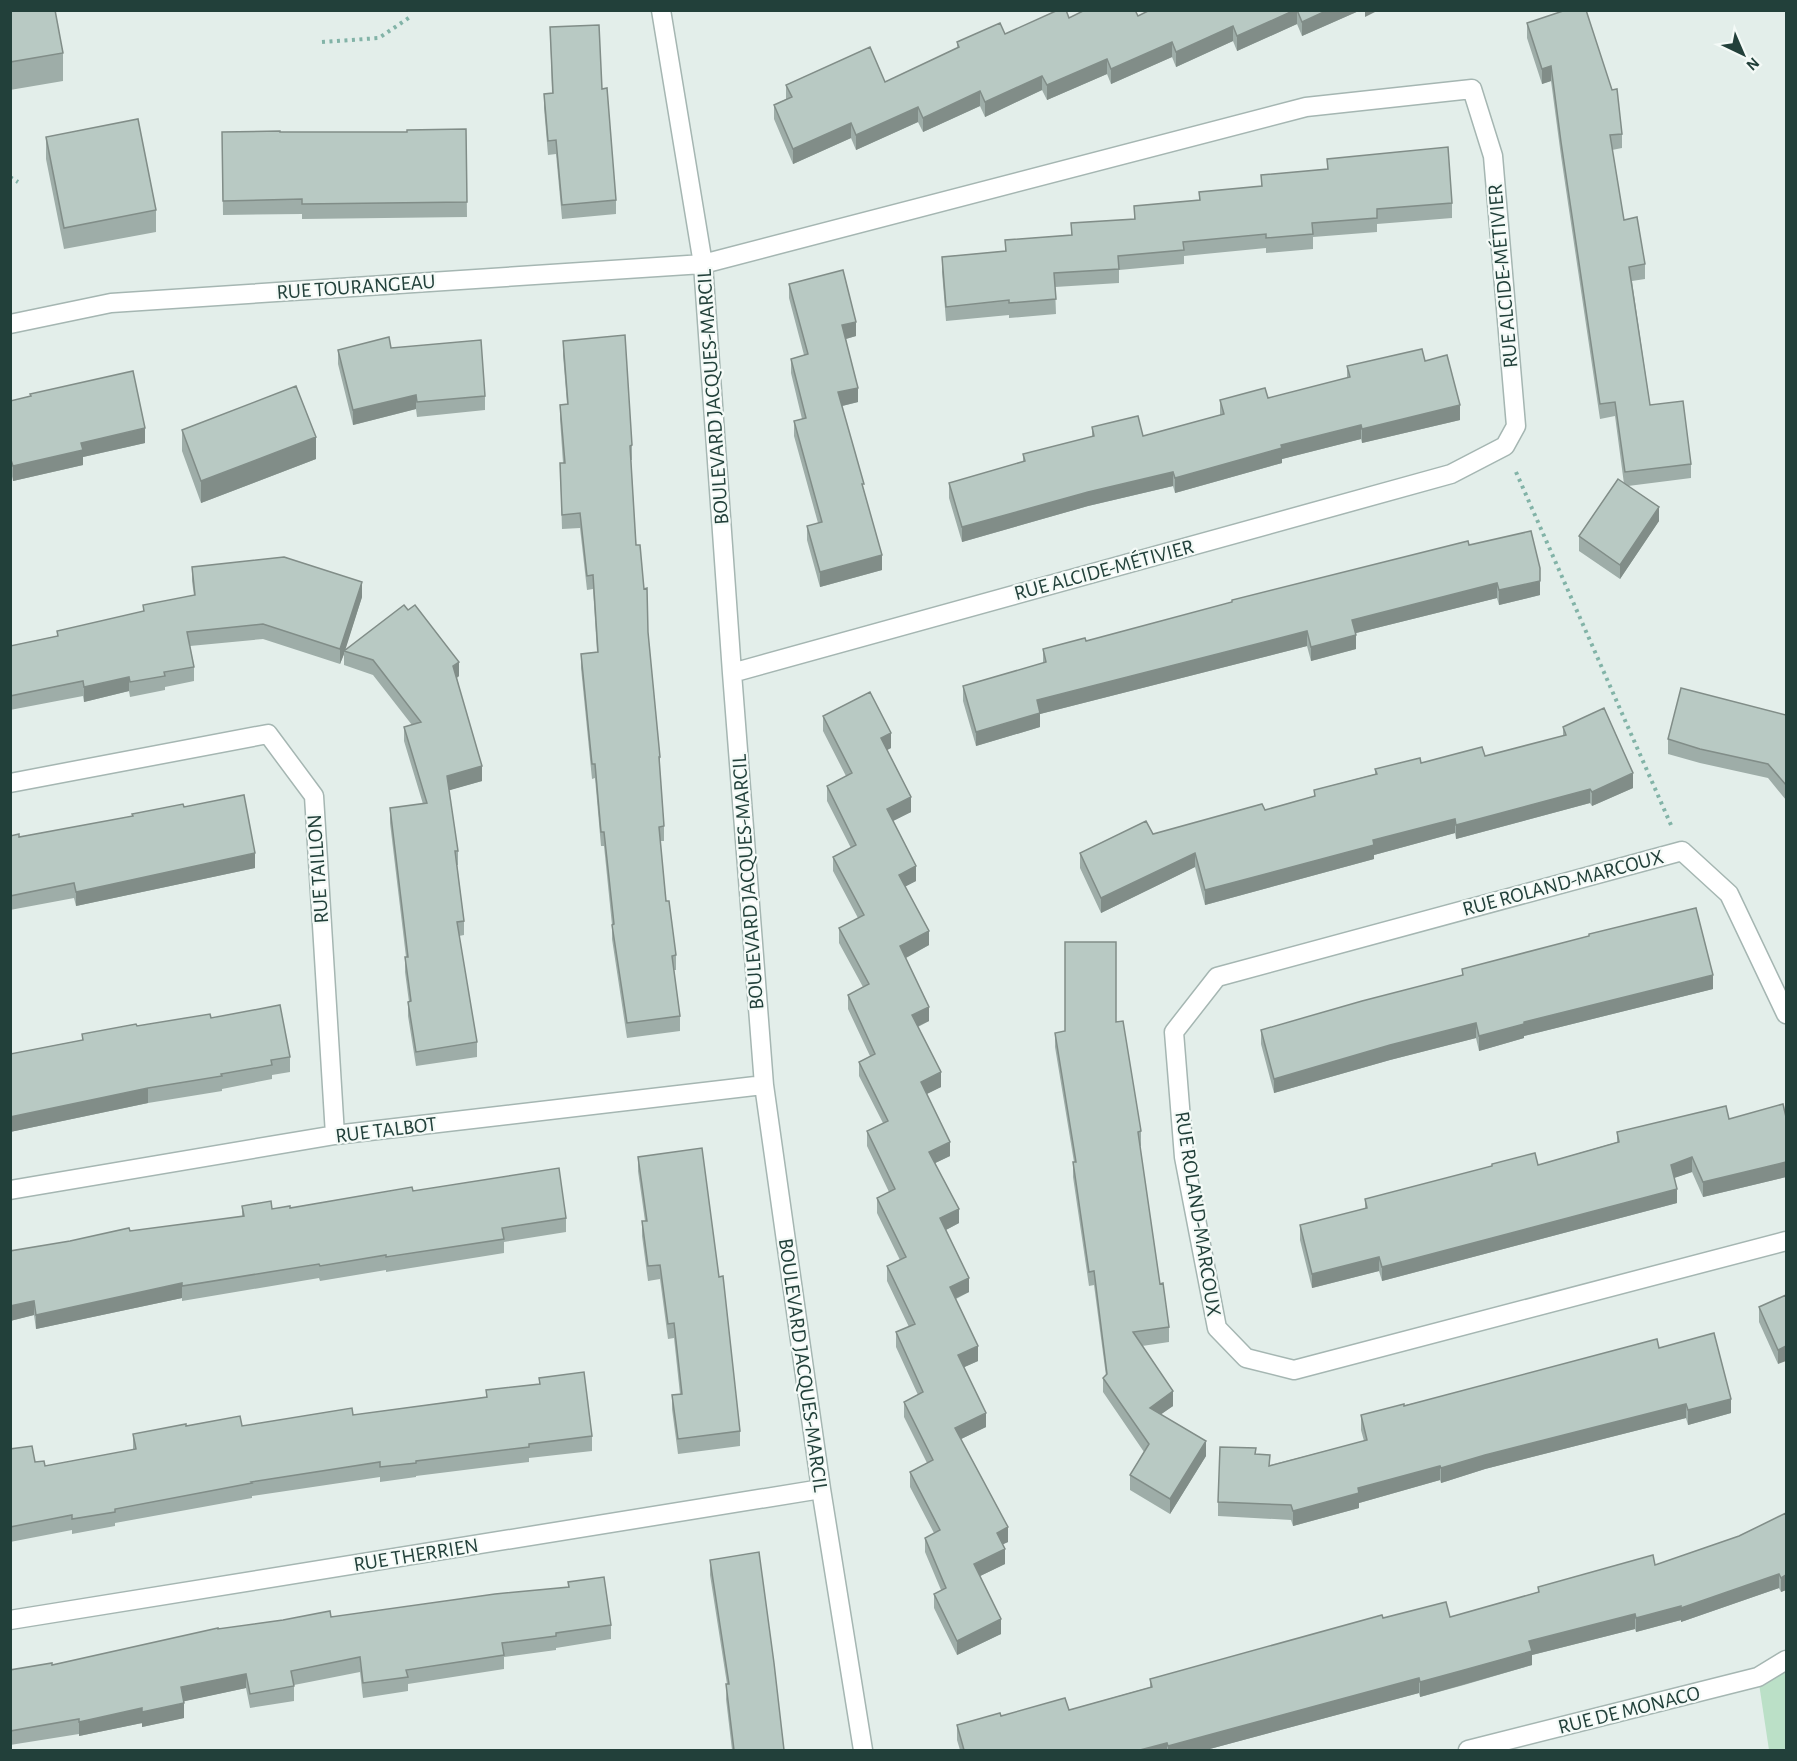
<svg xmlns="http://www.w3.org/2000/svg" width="1797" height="1761" font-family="'Alegreya Sans',sans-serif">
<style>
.green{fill:#bbe0c7}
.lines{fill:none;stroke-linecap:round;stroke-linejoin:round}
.minor-casing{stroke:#a5b6b2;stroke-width:21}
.path{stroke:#82b3a7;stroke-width:4;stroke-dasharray:3 4.5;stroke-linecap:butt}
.minor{stroke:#fff;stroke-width:18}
.wall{fill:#9eada8}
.shaded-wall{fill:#818d88}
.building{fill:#b8c9c3;stroke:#818d88;stroke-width:1.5}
.labels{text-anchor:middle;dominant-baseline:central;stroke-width:4.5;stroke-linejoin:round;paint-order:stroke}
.street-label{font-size:21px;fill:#22403a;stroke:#f4faf7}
</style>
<rect width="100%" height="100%" fill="#e3eeea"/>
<path class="green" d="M 1786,1660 L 1786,1750 L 1769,1750 L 1758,1677 Z"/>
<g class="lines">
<defs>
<path id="minor" d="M 661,10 L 703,264 L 732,673 L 764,1085 L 821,1489 L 863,1750
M 10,324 L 111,303 L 703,264 L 1306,107 L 1472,89 L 1493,156 L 1516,426 L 1505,446 L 1451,474 L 732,673
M 10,783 L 268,734 L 314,796 L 335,1135
M 1786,1014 L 1729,894 L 1682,851 L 1217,977 L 1174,1032 L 1184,1157 L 1217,1328 L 1246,1358 L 1294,1370 L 1786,1241
M 10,1190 L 335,1135 L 764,1085
M 10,1620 L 821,1489
M 1468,1750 L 1758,1677 L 1786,1660"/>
</defs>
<use href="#minor" class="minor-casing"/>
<path class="path" d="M 322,42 L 379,38 L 410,17
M 10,177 L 18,182
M 1516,472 L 1671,825"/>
<use href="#minor" class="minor"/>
</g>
<path class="wall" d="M 10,10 L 63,53 L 63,81 L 10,90 Z
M 1150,10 L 1361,10 L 1302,36 L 1297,24 L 1237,51 L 1233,41 L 1176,67 L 1172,57 L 1111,84 L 1107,74 L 1047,100 L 1042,90 L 985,117 L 980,106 L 923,132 L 918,122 L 856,150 L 851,138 L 793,164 L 774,119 L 774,105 L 786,99 L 786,85 L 885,82 L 957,48 L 957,42 L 1005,34 L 1069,18 L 1138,16 Z
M 1527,23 L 1622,134 L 1622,148 L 1612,150 L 1624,220 L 1645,264 L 1645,279 L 1632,281 L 1650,405 L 1691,464 L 1691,478 L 1628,486 L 1659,521 L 1620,579 L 1579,551 L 1579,536 L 1624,484 L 1615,416 L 1600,419 L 1561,156 L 1551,81 L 1542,84 L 1527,38 Z
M 550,27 L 602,89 L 616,200 L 616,214 L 562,219 L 556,154 L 548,155 L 544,108 L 544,94 L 552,93 Z
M 466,129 L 467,217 L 302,219 L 302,214 L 223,215 L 222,132 L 407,132 Z
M 46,137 L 156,210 L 156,232 L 64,249 L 46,159 Z
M 1327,159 L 1452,203 L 1452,218 L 1377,224 L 1377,232 L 1313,237 L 1313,249 L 1266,253 L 1266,248 L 1184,256 L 1184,264 L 1119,270 L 1119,283 L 1055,287 L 1056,314 L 1009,318 L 1009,315 L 946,321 L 942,272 L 942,257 L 1005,251 L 1005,240 L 1071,235 L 1071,223 L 1134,219 L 1134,206 L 1199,200 L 1199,192 L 1261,186 L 1261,175 L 1327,169 Z
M 789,284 L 856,336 L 846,339 L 858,402 L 842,406 L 864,492 L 882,570 L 820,587 L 807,540 L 807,526 L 818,523 L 794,436 L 794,421 L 802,419 L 791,373 L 791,359 L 804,355 L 789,298 Z
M 563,341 L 632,445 L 632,460 L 631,460 L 636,545 L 648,632 L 660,757 L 660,771 L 664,826 L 664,841 L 660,841 L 666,901 L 676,955 L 676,970 L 674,970 L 680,1016 L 680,1031 L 627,1038 L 612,939 L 612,925 L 604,846 L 601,846 L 595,778 L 592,779 L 581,668 L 581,654 L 597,652 L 593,589 L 587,590 L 580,528 L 562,529 L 560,463 L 563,463 L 560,419 L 560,405 L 567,404 L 563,355 Z
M 391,348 L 485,396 L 485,410 L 417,417 L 416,409 L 353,425 L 338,364 L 338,350 Z
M 1425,361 L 1460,420 L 1362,443 L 1361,439 L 1282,459 L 1282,463 L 1175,493 L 1173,486 L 1088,506 L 962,542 L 949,498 L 949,483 L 1023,462 L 1023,454 L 1092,437 L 1092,427 L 1143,436 L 1220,415 L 1220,400 L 1268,398 L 1347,378 L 1347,366 Z
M 10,401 L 145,443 L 83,457 L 83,465 L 13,481 L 11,472 Z
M 182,430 L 316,459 L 201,503 L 182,451 Z
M 1469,545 L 1540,595 L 1499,605 L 1497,598 L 1356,633 L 1356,649 L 1311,661 L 1307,646 L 1040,714 L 1040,727 L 976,746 L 963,701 L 963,686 L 1043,663 L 1043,649 L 1086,641 Z
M 192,567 L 362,597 L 345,649 L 459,676 L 457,678 L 482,781 L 449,790 L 458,851 L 458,865 L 457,865 L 464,921 L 464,935 L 459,936 L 477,1042 L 477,1057 L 416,1066 L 408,1016 L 408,1002 L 409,1002 L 405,972 L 405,957 L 406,957 L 390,823 L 390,808 L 423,804 L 404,741 L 404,727 L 412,725 L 373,675 L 344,665 L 344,654 L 340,664 L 263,639 L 190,646 L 194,667 L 194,681 L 165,687 L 165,690 L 130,697 L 129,691 L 84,702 L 83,696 L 10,710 L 10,646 L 57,636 L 57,631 L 143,612 L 143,605 L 194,596 L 192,581 Z
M 1786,715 L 1786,800 L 1768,778 L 1700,763 L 1668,754 L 1668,739 Z
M 823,716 L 891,748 L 887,750 L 911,812 L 893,821 L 916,881 L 905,886 L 929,945 L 906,958 L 929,1021 L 918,1027 L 941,1087 L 926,1094 L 950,1156 L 935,1163 L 959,1223 L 946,1230 L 969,1292 L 956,1299 L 978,1361 L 964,1367 L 986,1427 L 961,1439 L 1008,1542 L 1003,1544 L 1005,1564 L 980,1576 L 1001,1634 L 957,1655 L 934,1608 L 934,1594 L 941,1590 L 925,1552 L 925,1538 L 934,1533 L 910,1487 L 910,1472 L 927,1463 L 904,1417 L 904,1402 L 918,1395 L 896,1347 L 896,1332 L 909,1327 L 887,1281 L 887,1266 L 900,1260 L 877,1213 L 877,1198 L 889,1192 L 867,1146 L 867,1131 L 883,1123 L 859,1076 L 859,1062 L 870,1056 L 848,1009 L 848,995 L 863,987 L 839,943 L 839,928 L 858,918 L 833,871 L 833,857 L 851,848 L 827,801 L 827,786 L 846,776 L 823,731 Z
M 1563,727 L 1633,788 L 1592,806 L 1590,803 L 1456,839 L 1455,833 L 1374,855 L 1374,859 L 1205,905 L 1195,867 L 1101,913 L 1080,868 L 1080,853 L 1153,834 L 1265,810 L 1314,797 L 1314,790 L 1375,774 L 1375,769 L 1485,756 L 1563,736 Z
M 184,807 L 255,868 L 76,906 L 74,898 L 10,910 L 10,836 L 19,837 Z
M 1462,969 L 1713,989 L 1524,1036 L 1524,1038 L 1479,1051 L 1476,1038 L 1390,1060 L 1274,1093 L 1261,1044 L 1261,1030 L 1462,976 Z
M 211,1018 L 290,1057 L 290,1072 L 272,1075 L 272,1079 L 222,1089 L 222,1091 L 148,1103 L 10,1132 L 10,1054 L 82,1040 L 82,1034 Z
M 1116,1022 L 1141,1131 L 1141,1146 L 1140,1146 L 1160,1284 L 1169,1327 L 1169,1342 L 1142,1346 L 1173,1406 L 1161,1414 L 1206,1456 L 1170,1514 L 1130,1490 L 1130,1475 L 1144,1452 L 1103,1392 L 1103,1378 L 1106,1376 L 1094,1285 L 1089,1286 L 1073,1177 L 1073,1162 L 1074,1162 L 1055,1047 L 1055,1033 Z
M 1786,1117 L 1786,1177 L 1703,1197 L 1692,1172 L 1674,1178 L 1677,1203 L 1382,1281 L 1379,1271 L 1312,1288 L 1300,1240 L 1300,1225 L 1365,1209 L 1365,1199 L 1538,1165 L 1617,1142 L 1617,1132 L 1729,1119 Z
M 638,1157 L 740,1431 L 740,1446 L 678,1454 L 672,1409 L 672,1395 L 680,1394 L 674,1338 L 668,1339 L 660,1279 L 648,1281 L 642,1236 L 642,1221 L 645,1221 L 638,1171 Z
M 413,1191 L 566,1218 L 566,1232 L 504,1242 L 504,1253 L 386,1272 L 386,1270 L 320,1281 L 319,1278 L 182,1301 L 182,1298 L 36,1329 L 34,1315 L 10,1321 L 130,1231 L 242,1217 L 242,1206 L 272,1209 L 290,1208 Z
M 1786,1295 L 1778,1364 L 1759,1322 L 1759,1307 Z
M 1659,1348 L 1731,1413 L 1688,1425 L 1686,1418 L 1485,1469 L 1441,1483 L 1440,1480 L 1359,1503 L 1359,1508 L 1293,1526 L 1291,1520 L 1218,1516 L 1218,1502 L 1256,1455 L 1270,1465 L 1364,1441 L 1361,1430 L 1361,1415 Z
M 539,1378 L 592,1436 L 592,1451 L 529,1458 L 529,1462 L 416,1476 L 416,1477 L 380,1482 L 380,1477 L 252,1496 L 252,1498 L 115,1523 L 115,1526 L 72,1534 L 72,1530 L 10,1542 L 10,1449 L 35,1462 L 45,1466 L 133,1450 L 133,1434 L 186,1426 L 242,1426 L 353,1415 L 486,1397 L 486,1390 L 539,1384 Z
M 1786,1513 L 1786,1590 L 1781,1592 L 1779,1588 L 1681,1622 L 1681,1620 L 1636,1632 L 1635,1629 L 1532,1655 L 1532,1665 L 1464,1685 L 1420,1697 L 1419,1693 L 1206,1750 L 960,1750 L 957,1740 L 957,1725 L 1001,1716 L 1069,1710 L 1150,1687 L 1150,1679 L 1383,1618 L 1450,1617 L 1538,1592 L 1538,1587 L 1655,1565 L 1739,1536 Z
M 710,1560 L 784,1750 L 732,1750 L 726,1699 L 727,1684 L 710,1575 Z
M 568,1582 L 611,1625 L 611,1639 L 556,1648 L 556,1650 L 504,1657 L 504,1669 L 408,1684 L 408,1691 L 363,1698 L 360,1672 L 294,1685 L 294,1701 L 250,1708 L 246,1688 L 184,1701 L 184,1718 L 142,1727 L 142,1723 L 79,1736 L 79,1734 L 10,1745 L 10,1670 L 52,1665 L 218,1629 L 331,1617 L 568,1587 Z"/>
<path class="shaded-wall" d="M 1295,10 L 1297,10 L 1297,24 L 1237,51 L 1237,36 Z
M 1328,10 L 1361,10 L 1302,36 L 1302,22 Z
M 1365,10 L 1379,10 L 1365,17 Z
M 1233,26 L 1233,41 L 1176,67 L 1176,52 Z
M 1172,42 L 1172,57 L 1111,84 L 1111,69 Z
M 1107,59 L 1107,74 L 1047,100 L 1047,85 Z
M 1551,66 L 1551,81 L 1542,84 L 1542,69 Z
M 1042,76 L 1042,90 L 985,117 L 985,102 Z
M 980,91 L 980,106 L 923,132 L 923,118 Z
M 918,107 L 918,122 L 856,150 L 856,135 Z
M 851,123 L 851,138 L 793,164 L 793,149 Z
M 856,322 L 856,336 L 842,340 L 842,325 Z
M 858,388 L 858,402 L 838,407 L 838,392 Z
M 416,395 L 416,409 L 353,425 L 353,410 Z
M 1460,405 L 1460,420 L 1362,443 L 1362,429 Z
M 1361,425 L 1361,439 L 1282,459 L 1282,463 L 1175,493 L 1175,478 L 1281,445 Z
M 145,428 L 145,443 L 83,457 L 83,465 L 13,481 L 13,466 L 81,443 Z
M 316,437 L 316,459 L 201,503 L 201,481 Z
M 1173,472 L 1173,486 L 1088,506 L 962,542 L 962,527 L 1088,492 Z
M 1659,507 L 1659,521 L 1620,579 L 1620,565 Z
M 882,555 L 882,570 L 820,587 L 820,572 Z
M 1540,581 L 1540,595 L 1499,605 L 1499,590 Z
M 362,582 L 362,597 L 345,651 L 344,651 L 344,654 L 340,664 L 340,649 Z
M 1497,583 L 1497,598 L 1352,634 L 1352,620 Z
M 1307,631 L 1307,646 L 1040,714 L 1040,727 L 976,746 L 976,732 L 1037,700 Z
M 1356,635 L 1356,649 L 1311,661 L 1311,647 Z
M 459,662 L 459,676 L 453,680 L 453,666 Z
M 129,677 L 129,691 L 84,702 L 84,687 Z
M 891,733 L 891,748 L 881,753 L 881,738 Z
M 482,766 L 482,781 L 447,791 L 447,776 Z
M 1633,773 L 1633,788 L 1592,806 L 1592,792 Z
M 1590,789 L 1590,803 L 1456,839 L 1456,825 Z
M 911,797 L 911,812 L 887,824 L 887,809 Z
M 1455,819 L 1455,833 L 1374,855 L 1374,859 L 1205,905 L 1205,890 L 1373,840 Z
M 255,853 L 255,868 L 76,906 L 76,892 Z
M 1195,853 L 1195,867 L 1101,913 L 1101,898 Z
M 916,866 L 916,881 L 899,890 L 899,875 Z
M 929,931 L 929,945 L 900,961 L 900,946 Z
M 1713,975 L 1713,989 L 1524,1036 L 1524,1038 L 1479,1051 L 1479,1036 L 1524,1022 Z
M 929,1007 L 929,1021 L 912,1029 L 912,1015 Z
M 1476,1023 L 1476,1038 L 1390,1060 L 1274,1093 L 1274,1079 L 1390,1045 Z
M 941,1072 L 941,1087 L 921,1097 L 921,1082 Z
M 148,1088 L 148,1103 L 10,1132 L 10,1117 Z
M 950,1142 L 950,1156 L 929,1166 L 929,1152 Z
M 1692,1157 L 1692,1172 L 1671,1179 L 1671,1165 Z
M 1786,1162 L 1786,1177 L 1703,1197 L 1703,1182 Z
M 1677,1189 L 1677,1203 L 1382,1281 L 1382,1267 Z
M 959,1209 L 959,1223 L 940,1233 L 940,1218 Z
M 1379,1257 L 1379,1271 L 1312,1288 L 1312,1274 Z
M 969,1278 L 969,1292 L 950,1301 L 950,1287 Z
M 182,1283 L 182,1298 L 36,1329 L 36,1315 Z
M 34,1301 L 34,1315 L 10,1321 L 10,1306 Z
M 978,1346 L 978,1361 L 958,1370 L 958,1355 Z
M 1786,1346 L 1786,1361 L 1778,1364 L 1778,1350 Z
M 1173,1391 L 1173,1406 L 1150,1422 L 1150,1408 Z
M 1731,1399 L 1731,1413 L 1688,1425 L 1688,1410 Z
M 1686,1404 L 1686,1418 L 1485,1469 L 1441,1483 L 1441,1468 L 1485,1455 Z
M 986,1413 L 986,1427 L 955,1442 L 955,1428 Z
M 1206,1441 L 1206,1456 L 1170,1514 L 1170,1499 Z
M 1440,1466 L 1440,1480 L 1359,1503 L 1359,1508 L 1293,1526 L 1293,1511 L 1358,1488 Z
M 1008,1527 L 1008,1542 L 997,1547 L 997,1533 Z
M 1005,1549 L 1005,1564 L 974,1579 L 974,1564 Z
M 1779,1574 L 1779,1588 L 1681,1622 L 1681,1608 Z
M 1786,1575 L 1786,1590 L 1781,1592 L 1781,1578 Z
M 1681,1606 L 1681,1620 L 1636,1632 L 1636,1618 Z
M 1635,1614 L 1635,1629 L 1532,1655 L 1532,1665 L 1420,1697 L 1420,1682 L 1529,1641 Z
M 1001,1619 L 1001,1634 L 957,1655 L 957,1641 Z
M 246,1674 L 246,1688 L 181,1702 L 181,1687 Z
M 1419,1678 L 1419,1693 L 1206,1750 L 1168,1750 L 1168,1746 Z
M 184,1703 L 184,1718 L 142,1727 L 142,1712 Z
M 142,1708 L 142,1723 L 79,1736 L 79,1722 Z
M 1167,1743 L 1167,1750 L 1140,1750 Z"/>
<path class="building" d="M 10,10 L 55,10 L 63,53 L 10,62 Z
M 1058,10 L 1066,10 L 1069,18 L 1085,10 L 1135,10 L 1138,16 L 1150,10 L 1295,10 L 1237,36 L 1233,26 L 1176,52 L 1172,42 L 1111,69 L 1107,59 L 1047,85 L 1042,76 L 985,102 L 980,91 L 923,118 L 918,107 L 856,135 L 851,123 L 793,149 L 774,105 L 792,97 L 786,85 L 870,47 L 885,82 L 959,47 L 957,42 L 1000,23 L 1005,34 Z
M 1297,10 L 1328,10 L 1302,22 Z
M 1566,10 L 1586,10 L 1612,90 L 1617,89 L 1622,134 L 1610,135 L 1624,220 L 1637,217 L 1645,264 L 1629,267 L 1650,405 L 1683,401 L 1691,464 L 1625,472 L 1615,402 L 1600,404 L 1561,142 L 1551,66 L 1542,69 L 1527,23 Z
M 599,25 L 602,89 L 607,88 L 616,200 L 562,205 L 556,140 L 548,141 L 544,94 L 553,93 L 550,27 Z
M 138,119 L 156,210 L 64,228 L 46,137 Z
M 466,129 L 467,202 L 302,204 L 302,199 L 223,201 L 222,132 L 280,131 L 280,132 L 407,132 L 407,130 Z
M 1448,147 L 1452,203 L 1377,209 L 1377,218 L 1312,223 L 1313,234 L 1266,238 L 1266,234 L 1183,242 L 1184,250 L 1118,256 L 1119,269 L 1054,273 L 1056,299 L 1009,303 L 1009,300 L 946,307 L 942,257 L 1006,251 L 1005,240 L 1072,235 L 1071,223 L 1135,219 L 1134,206 L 1200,200 L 1199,192 L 1262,186 L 1261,175 L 1328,169 L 1327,159 Z
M 843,270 L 856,322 L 842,325 L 858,388 L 838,392 L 864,484 L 862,484 L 882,555 L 820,572 L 807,526 L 822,522 L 794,421 L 806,418 L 791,359 L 808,354 L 789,284 Z
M 625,335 L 632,445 L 630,446 L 636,545 L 640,545 L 644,589 L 647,588 L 648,632 L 660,757 L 659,757 L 664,826 L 659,827 L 666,901 L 669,901 L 676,955 L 672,956 L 680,1016 L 627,1023 L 612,925 L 614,924 L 604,832 L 601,832 L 595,764 L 592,764 L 581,654 L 598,652 L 593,575 L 587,576 L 580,513 L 562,515 L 560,463 L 565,463 L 560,405 L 568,404 L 563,341 Z
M 389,337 L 391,348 L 481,340 L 485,396 L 417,402 L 416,395 L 353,410 L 338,350 Z
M 1422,349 L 1425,361 L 1447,355 L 1460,405 L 1362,429 L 1361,425 L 1281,445 L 1282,448 L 1175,478 L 1173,472 L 1088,492 L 962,527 L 949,483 L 1025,461 L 1023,454 L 1094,436 L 1092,427 L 1138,416 L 1143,436 L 1224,414 L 1220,400 L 1265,388 L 1268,398 L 1350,377 L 1347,366 Z
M 133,371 L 145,428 L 81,443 L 83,450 L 13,466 L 10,457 L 10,401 L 31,396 L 30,394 Z
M 296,386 L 316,437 L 201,481 L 182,430 Z
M 1618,479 L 1659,507 L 1620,565 L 1579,536 Z
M 1531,531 L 1540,568 L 1540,581 L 1499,590 L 1497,583 L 1352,620 L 1356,635 L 1311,647 L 1307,631 L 1037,700 L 1040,713 L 976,732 L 963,686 L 1046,662 L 1043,649 L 1085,638 L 1086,641 L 1232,602 L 1232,600 L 1468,541 L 1469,545 Z
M 284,557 L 362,582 L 340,649 L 263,624 L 187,632 L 194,667 L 164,672 L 165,676 L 130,682 L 129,677 L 84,687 L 83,681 L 10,696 L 10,646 L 58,636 L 57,631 L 144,611 L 143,605 L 195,595 L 192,567 Z
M 404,605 L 408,610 L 415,605 L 459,662 L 453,666 L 482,766 L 447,776 L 458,851 L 455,851 L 464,921 L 457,922 L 477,1042 L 416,1052 L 408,1002 L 411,1001 L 405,957 L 408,957 L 390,808 L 427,803 L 404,727 L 421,722 L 373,660 L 344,651 Z
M 1681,688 L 1786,715 L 1786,785 L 1768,764 L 1700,749 L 1668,739 Z
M 870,692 L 891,733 L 881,738 L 911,797 L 887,809 L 916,866 L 899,875 L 929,931 L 900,946 L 929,1007 L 912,1015 L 941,1072 L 921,1082 L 950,1142 L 929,1152 L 959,1209 L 940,1218 L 969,1278 L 950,1287 L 978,1346 L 958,1355 L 986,1413 L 955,1428 L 1008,1527 L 997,1533 L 1005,1549 L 974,1564 L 1001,1619 L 957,1641 L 934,1594 L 946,1588 L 925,1538 L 940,1530 L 910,1472 L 933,1460 L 904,1402 L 923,1392 L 896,1332 L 915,1324 L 887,1266 L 906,1257 L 877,1198 L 895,1189 L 867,1131 L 888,1121 L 859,1062 L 875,1054 L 848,995 L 869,984 L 839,928 L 864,915 L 833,857 L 856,845 L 827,786 L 852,773 L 823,716 Z
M 1604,708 L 1633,773 L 1592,792 L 1590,789 L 1456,825 L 1455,819 L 1373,840 L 1374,845 L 1205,890 L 1195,853 L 1101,898 L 1080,853 L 1146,821 L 1153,834 L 1262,804 L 1265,810 L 1315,796 L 1314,790 L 1377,774 L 1375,769 L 1420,758 L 1421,763 L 1482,747 L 1485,756 L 1566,735 L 1563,727 Z
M 244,795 L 255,853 L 76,892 L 74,883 L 10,896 L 10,836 L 19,834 L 19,837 L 133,816 L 132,814 L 183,804 L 184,807 Z
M 1696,908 L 1713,975 L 1524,1022 L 1524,1024 L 1479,1036 L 1476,1023 L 1390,1045 L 1274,1079 L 1261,1030 L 1362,1001 L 1463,975 L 1462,969 L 1589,936 L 1589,934 Z
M 1065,942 L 1116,942 L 1116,1022 L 1123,1021 L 1141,1131 L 1138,1132 L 1160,1284 L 1163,1283 L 1169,1327 L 1133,1332 L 1173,1391 L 1150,1408 L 1206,1441 L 1170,1499 L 1130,1475 L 1149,1444 L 1103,1378 L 1107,1374 L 1094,1271 L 1089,1272 L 1073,1162 L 1076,1162 L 1055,1033 L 1065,1031 Z
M 280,1005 L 290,1057 L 271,1060 L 272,1065 L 221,1074 L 222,1076 L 148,1088 L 10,1117 L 10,1054 L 83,1040 L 82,1034 L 136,1024 L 137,1026 L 210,1014 L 211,1018 Z
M 1783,1104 L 1786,1117 L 1786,1162 L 1703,1182 L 1692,1157 L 1671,1165 L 1677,1189 L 1382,1267 L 1379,1257 L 1312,1274 L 1300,1225 L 1367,1208 L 1365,1199 L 1492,1166 L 1492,1164 L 1535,1153 L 1538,1165 L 1619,1142 L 1617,1132 L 1726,1106 L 1729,1119 Z
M 702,1148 L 719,1277 L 723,1276 L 740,1431 L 678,1439 L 672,1395 L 682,1394 L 674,1323 L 668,1324 L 660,1265 L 648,1266 L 642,1221 L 647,1221 L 638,1157 Z
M 559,1168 L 566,1218 L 502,1228 L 504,1239 L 386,1257 L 386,1255 L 320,1266 L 319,1264 L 182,1286 L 182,1283 L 36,1315 L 34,1301 L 10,1306 L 10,1251 L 70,1241 L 129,1228 L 130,1231 L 244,1216 L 242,1206 L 271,1201 L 272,1209 L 290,1206 L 290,1208 L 412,1187 L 413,1191 Z
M 1786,1295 L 1786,1346 L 1778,1350 L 1759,1307 Z
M 1714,1333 L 1731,1399 L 1688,1410 L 1686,1404 L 1485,1455 L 1441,1468 L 1440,1466 L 1358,1488 L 1359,1493 L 1293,1511 L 1291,1505 L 1218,1502 L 1220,1447 L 1256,1448 L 1255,1454 L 1270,1455 L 1269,1466 L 1367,1440 L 1361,1415 L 1404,1404 L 1404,1406 L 1657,1339 L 1659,1348 Z
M 584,1372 L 592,1436 L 529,1444 L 529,1447 L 416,1461 L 416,1463 L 380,1467 L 380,1462 L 251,1482 L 252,1483 L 115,1509 L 115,1512 L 72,1519 L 72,1515 L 10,1527 L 10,1449 L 32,1446 L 35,1462 L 44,1461 L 45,1466 L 136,1449 L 133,1434 L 186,1424 L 186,1426 L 240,1416 L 242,1426 L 352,1408 L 353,1415 L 487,1397 L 486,1390 L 540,1384 L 539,1378 Z
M 1786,1513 L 1786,1575 L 1781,1578 L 1779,1574 L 1681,1608 L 1681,1606 L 1636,1618 L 1635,1614 L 1529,1641 L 1532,1651 L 1464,1670 L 1420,1682 L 1419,1678 L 1168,1746 L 1167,1743 L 1140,1750 L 964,1750 L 957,1725 L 1000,1713 L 1001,1716 L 1065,1698 L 1069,1710 L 1152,1687 L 1150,1679 L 1382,1615 L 1383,1618 L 1446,1602 L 1450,1617 L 1539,1592 L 1538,1587 L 1653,1555 L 1655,1565 L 1739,1536 Z
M 759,1552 L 774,1663 L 784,1750 L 734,1750 L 726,1684 L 729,1684 L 710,1560 Z
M 604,1577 L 611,1625 L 556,1633 L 556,1636 L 502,1643 L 504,1655 L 406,1670 L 408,1677 L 363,1683 L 360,1657 L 291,1671 L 294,1686 L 250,1694 L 246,1674 L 181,1687 L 184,1703 L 142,1712 L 142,1708 L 79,1722 L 79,1719 L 10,1731 L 10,1670 L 52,1663 L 52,1665 L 218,1628 L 218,1629 L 283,1620 L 330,1611 L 331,1617 L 495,1594 L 569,1587 L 568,1582 Z"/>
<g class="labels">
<g class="street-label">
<text transform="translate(1503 276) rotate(-95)">RUE ALCIDE-MÉTIVIER</text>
<text transform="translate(356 287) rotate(-4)">RUE TOURANGEAU</text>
<text transform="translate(713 397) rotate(-94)">BOULEVARD JACQUES-MARCIL</text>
<text transform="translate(1104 570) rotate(-15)">RUE ALCIDE-MÉTIVIER</text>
<text transform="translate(318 869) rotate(-94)">RUE TAILLON</text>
<text transform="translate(748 882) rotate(-94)">BOULEVARD JACQUES-MARCIL</text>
<text transform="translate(1563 883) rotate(-15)">RUE ROLAND-MARCOUX</text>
<text transform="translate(386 1130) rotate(-7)">RUE TALBOT</text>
<text transform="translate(1198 1214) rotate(81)">RUE ROLAND-MARCOUX</text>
<text transform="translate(803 1365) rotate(82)">BOULEVARD JACQUES-MARCIL</text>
<text transform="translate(416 1555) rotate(-9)">RUE THERRIEN</text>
<text transform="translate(1629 1710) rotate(-14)">RUE DE MONACO</text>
</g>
</g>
<rect width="1797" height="1761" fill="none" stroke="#22403a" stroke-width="24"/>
<g transform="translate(1743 54) rotate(136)" stroke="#f4faf7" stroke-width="4.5" paint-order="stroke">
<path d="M0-4.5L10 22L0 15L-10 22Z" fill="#22403a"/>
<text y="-9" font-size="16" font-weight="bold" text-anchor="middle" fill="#22403a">N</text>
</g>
</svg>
